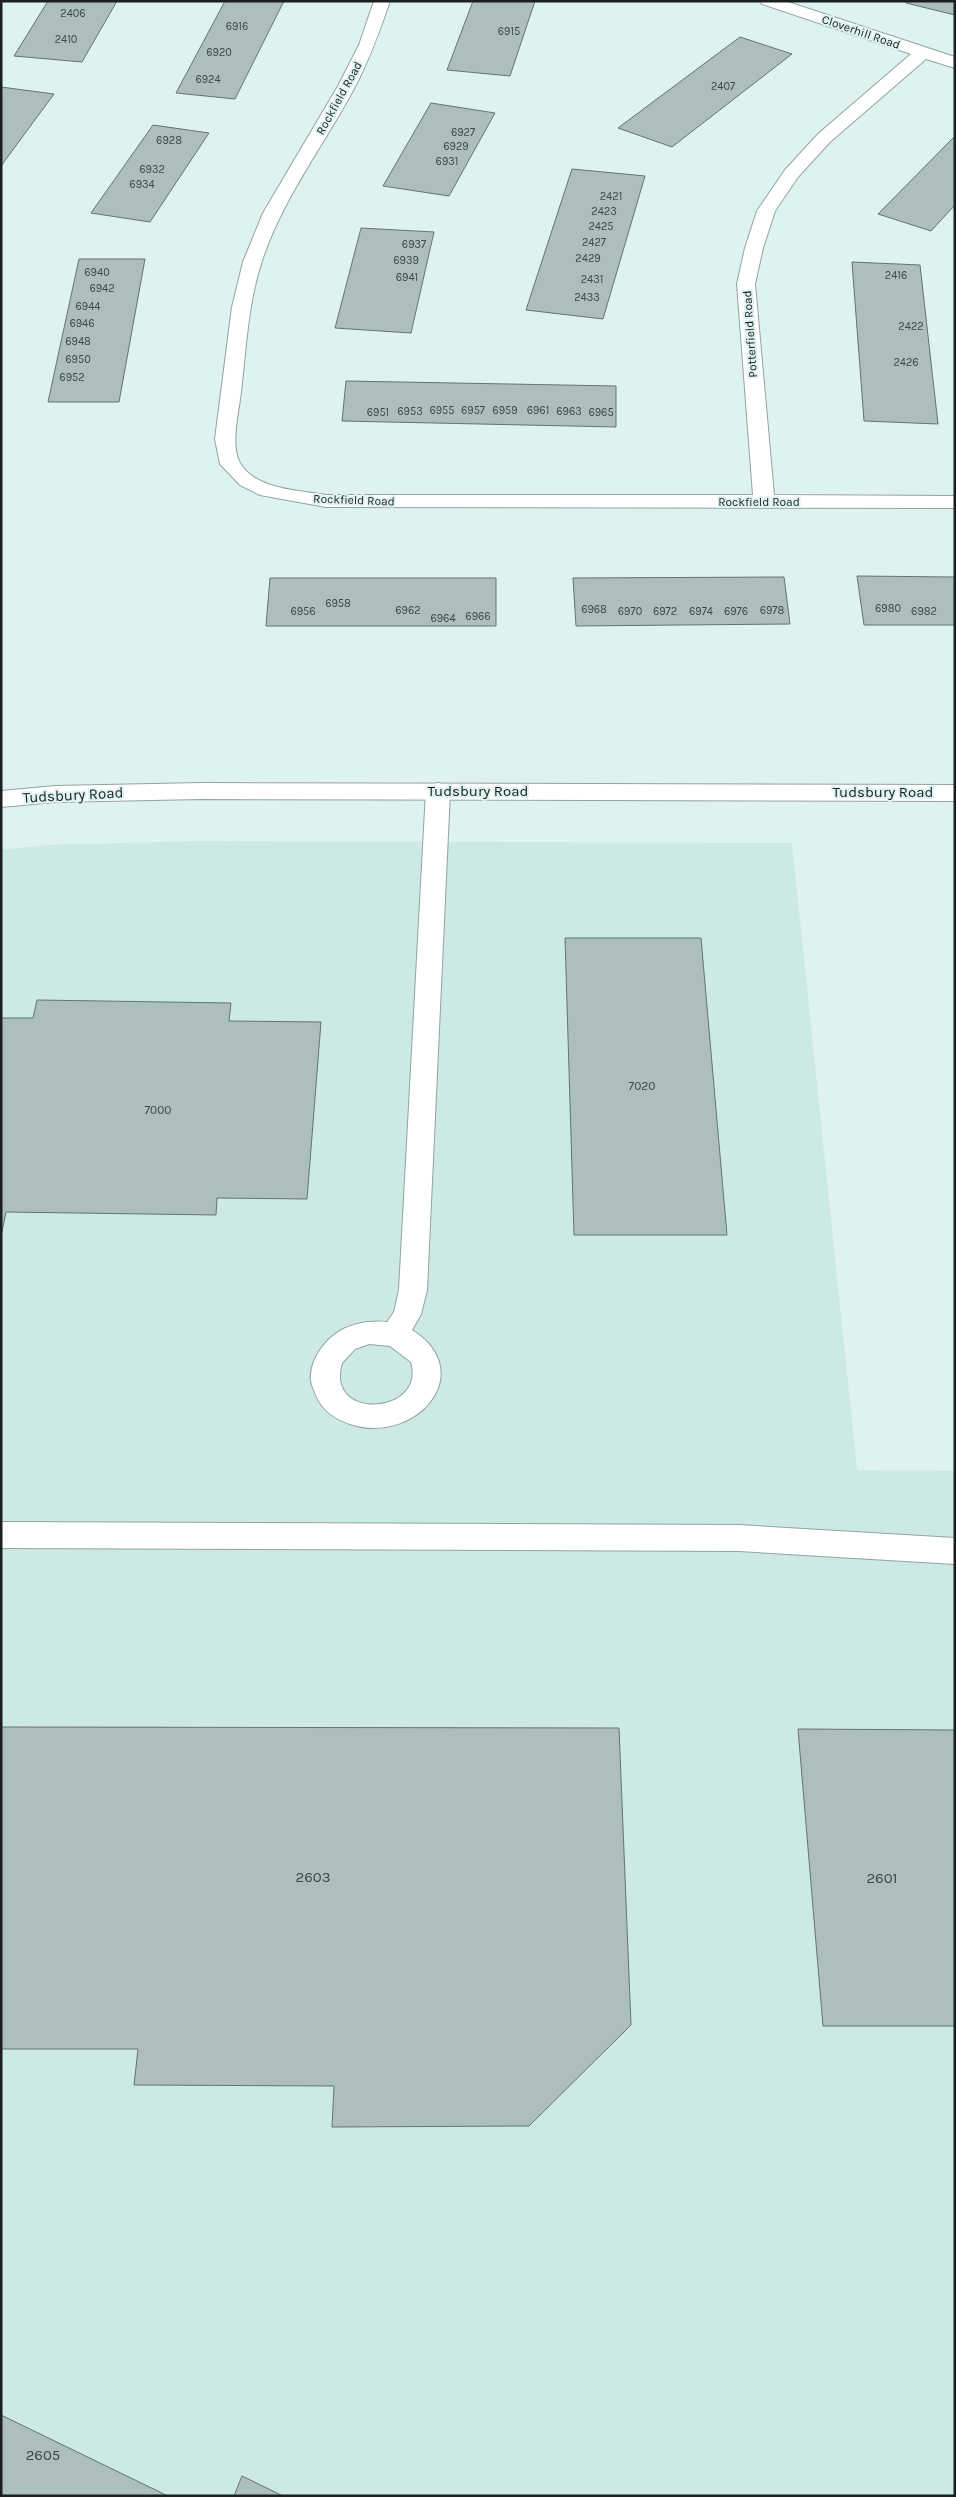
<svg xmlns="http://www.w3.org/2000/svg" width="956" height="2497" font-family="Karla,sans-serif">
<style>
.built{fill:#cce9e4}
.building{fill:#acbfbc;stroke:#627471}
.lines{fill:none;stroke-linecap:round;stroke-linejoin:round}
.service-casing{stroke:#91a4a1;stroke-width:2}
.minor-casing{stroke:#91a4a1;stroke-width:2}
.tertiary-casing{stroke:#91a4a1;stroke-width:2}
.service{fill:#fff;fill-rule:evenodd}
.minor{fill:#fff;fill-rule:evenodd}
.tertiary{fill:#fff;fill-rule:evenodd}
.labels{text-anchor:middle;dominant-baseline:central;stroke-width:4;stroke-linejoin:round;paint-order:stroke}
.far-number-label{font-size:11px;fill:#3e4846}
.far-street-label{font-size:12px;fill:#19201f;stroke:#def2ef}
.number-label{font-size:12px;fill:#3e4846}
.street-label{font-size:15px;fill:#19201f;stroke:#def2ef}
.near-number-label{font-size:15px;fill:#3e4846}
</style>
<rect width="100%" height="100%" fill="#def2ef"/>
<path class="built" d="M 199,841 L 792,843 L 857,1470 L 955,1471 L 955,2496 L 1,2496 L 1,850 L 48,845 Z"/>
<path class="building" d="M 48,1 L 117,1 L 82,62 L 14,56 Z
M 225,1 L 284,1 L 235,99 L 176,93 Z
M 473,1 L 535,1 L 510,76 L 447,70 Z
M 907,1 L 955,1 L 955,15 L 906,3 Z
M 740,37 L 792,54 L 672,147 L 618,128 Z
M 1,87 L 54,94 L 1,166 Z
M 431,103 L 495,113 L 449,196 L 383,186 Z
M 153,125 L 209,133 L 150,222 L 91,213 Z
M 955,136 L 955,205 L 931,231 L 878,214 Z
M 572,169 L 645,176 L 603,319 L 526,310 Z
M 361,228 L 434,232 L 411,333 L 335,328 Z
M 79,259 L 145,259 L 119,402 L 48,402 Z
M 852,262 L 920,265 L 938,424 L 864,421 Z
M 346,381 L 616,386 L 616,427 L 342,421 Z
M 857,576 L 955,577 L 955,625 L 864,625 Z
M 784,577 L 790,624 L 576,626 L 573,578 Z
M 270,578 L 496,578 L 496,626 L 266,626 Z
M 565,938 L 701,938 L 727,1235 L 574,1235 Z
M 37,1000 L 231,1003 L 229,1021 L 321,1022 L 307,1199 L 217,1198 L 216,1215 L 6,1212 L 1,1236 L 1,1018 L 33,1018 Z
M 1,1727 L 619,1728 L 631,2025 L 529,2126 L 332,2127 L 334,2086 L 134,2085 L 138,2049 L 1,2049 Z
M 798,1729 L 955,1730 L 955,2026 L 823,2026 Z
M 1,2415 L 168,2496 L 1,2496 Z
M 242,2476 L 283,2496 L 234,2496 Z"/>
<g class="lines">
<defs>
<path id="service" d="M 438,783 L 446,785 L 450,791 L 427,1290 L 421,1314 L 412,1330 C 480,1373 414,1446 350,1424 C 330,1417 320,1408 313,1388 C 309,1379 311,1368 315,1359 C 329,1330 356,1319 387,1322 L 394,1312 L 399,1290 L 426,791 L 430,785 ZM 369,1344 L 390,1346 L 411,1362 C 427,1415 324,1422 342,1363 L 355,1349 Z
M 1,1522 L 739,1525 L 955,1538 L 955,1564 L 739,1551 L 1,1548 Z"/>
<path id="minor" d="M 374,1 L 390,1 C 380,30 370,58 356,85 C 325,144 283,197 262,261 C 248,303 246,349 241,392 C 239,411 230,445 240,463 C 256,490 299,490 326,495 L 753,495 L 737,284 L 745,248 L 757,211 L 785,170 L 818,134 L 911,54 L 762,4 L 760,1 L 785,1 L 955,57 L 955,68 L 926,59 L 830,142 L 798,177 L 775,211 L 763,248 L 755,284 L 774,495 L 955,496 L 955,508 L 326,507 L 260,495 L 240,485 L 220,464 L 215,439 L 232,307 L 243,262 L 263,213 L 338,86 L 359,45 Z"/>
<path id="tertiary" d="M 201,783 L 955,785 L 955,801 L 201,799 L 55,802 L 1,807 L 1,791 L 55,786 Z"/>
</defs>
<use href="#service" class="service-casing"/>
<use href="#minor" class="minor-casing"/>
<use href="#tertiary" class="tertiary-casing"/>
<use href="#service" class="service"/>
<use href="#minor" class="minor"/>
<use href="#tertiary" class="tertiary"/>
</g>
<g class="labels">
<g class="far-number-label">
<text x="73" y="13">2406</text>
<text x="237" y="26">6916</text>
<text x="509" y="31">6915</text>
<text x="66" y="39">2410</text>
<text x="219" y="52">6920</text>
<text x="208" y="79">6924</text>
<text x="723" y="86">2407</text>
<text x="463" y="132">6927</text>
<text x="169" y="140">6928</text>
<text x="456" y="146">6929</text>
<text x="447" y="161">6931</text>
<text x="152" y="169">6932</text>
<text x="142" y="184">6934</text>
<text x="611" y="196">2421</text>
<text x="604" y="211">2423</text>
<text x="601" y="226">2425</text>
<text x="594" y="242">2427</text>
<text x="414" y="244">6937</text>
<text x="588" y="258">2429</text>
<text x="406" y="260">6939</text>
<text x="97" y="272">6940</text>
<text x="896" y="275">2416</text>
<text x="407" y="277">6941</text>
<text x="592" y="279">2431</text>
<text x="102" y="288">6942</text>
<text x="587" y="297">2433</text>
<text x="88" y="306">6944</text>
<text x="82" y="323">6946</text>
<text x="911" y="326">2422</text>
<text x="78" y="341">6948</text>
<text x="78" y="359">6950</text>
<text x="906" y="362">2426</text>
<text x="72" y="377">6952</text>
<text x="442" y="410">6955</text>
<text x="473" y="410">6957</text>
<text x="505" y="410">6959</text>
<text x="538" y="410">6961</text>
<text x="410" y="411">6953</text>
<text x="569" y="411">6963</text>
<text x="378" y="412">6951</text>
<text x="601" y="412">6965</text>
<text x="338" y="603">6958</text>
<text x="888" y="608">6980</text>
<text x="594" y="609">6968</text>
<text x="408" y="610">6962</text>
<text x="772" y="610">6978</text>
<text x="303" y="611">6956</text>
<text x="630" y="611">6970</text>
<text x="665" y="611">6972</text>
<text x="701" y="611">6974</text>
<text x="736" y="611">6976</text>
<text x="924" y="611">6982</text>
<text x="478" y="616">6966</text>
<text x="443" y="618">6964</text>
</g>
<g class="far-street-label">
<text transform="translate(861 32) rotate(19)">Cloverhill Road</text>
<text transform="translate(339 98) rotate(-61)">Rockfield Road</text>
<text transform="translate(750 334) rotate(-94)">Potterfield Road</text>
<text transform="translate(354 500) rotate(2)">Rockfield Road</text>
<text x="759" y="502">Rockfield Road</text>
</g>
<g class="number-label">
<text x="642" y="1086">7020</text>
<text x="158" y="1110">7000</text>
</g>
<g class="street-label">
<text x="478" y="791">Tudsbury Road</text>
<text x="883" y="792">Tudsbury Road</text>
<text transform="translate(73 795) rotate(-3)">Tudsbury Road</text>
</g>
<g class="near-number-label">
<text x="313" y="1877">2603</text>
<text x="882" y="1878">2601</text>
<text x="43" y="2455">2605</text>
</g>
</g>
<rect width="956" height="2497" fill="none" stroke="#19201f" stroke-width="5"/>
</svg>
